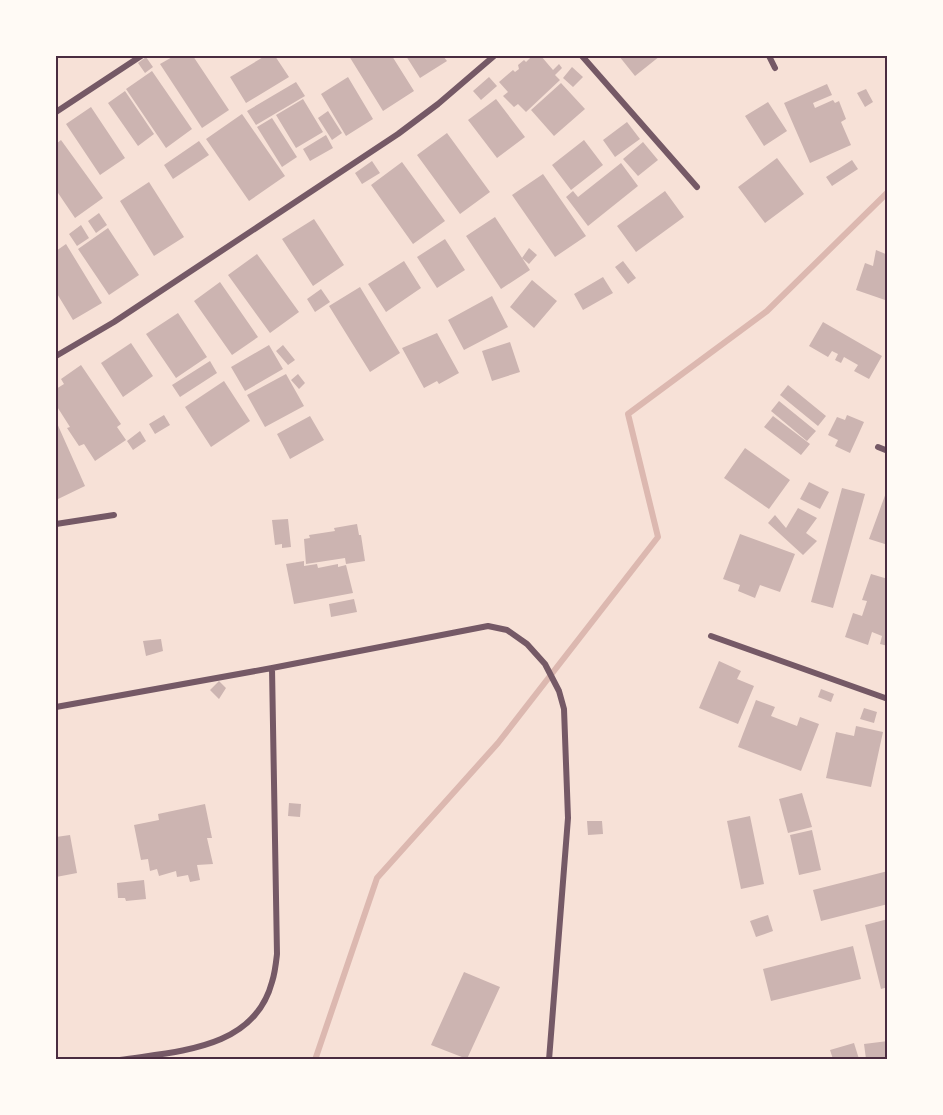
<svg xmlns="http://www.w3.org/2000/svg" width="943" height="1115" font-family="Barlow,sans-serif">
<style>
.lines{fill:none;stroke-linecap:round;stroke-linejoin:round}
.stream{stroke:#dcb8b0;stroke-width:6}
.building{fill:#ccb4b1}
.minor{stroke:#755966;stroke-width:6}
.neatline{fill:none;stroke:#4a2c40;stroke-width:2}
</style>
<rect width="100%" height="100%" fill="#f7e1d7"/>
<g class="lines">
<path class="stream" d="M 315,1060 L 377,878 L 498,743 L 658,537 L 628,414 L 767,311 L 888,192"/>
</g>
<path class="building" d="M 174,56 L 193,56 L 229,110 L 202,128 L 160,64 Z
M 265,56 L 275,56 L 289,77 L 246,103 L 230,77 Z
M 349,56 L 392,56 L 414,91 L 383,111 Z
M 406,56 L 443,56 L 447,61 L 420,78 Z
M 532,56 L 541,56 L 553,70 L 559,64 L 562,68 L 555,75 L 560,80 L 526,112 L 518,104 L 514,107 L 503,96 L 508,92 L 499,82 L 513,70 L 515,72 L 519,69 L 518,65 L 524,60 L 526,62 Z
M 619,56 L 660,56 L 635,76 Z
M 146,57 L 153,67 L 145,73 L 138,63 Z
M 572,67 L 583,77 L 573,87 L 563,78 Z
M 152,71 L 192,129 L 166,148 L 126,89 Z
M 348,77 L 373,119 L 346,136 L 321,94 Z
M 489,77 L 497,86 L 481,100 L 473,91 Z
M 296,82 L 305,96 L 256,125 L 247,111 Z
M 561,83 L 585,109 L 554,136 L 531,110 Z
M 827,84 L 832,95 L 813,103 L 815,108 L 833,100 L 835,103 L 839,101 L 846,119 L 841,122 L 851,145 L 810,163 L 784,103 Z
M 866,89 L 873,102 L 865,107 L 857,93 Z
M 125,91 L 154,134 L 138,146 L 108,103 Z
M 303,99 L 323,132 L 296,148 L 276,115 Z
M 496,99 L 525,137 L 497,158 L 468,120 Z
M 768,102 L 787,131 L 764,146 L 745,116 Z
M 91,107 L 125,158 L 100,175 L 66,124 Z
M 328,111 L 342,133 L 332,140 L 318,118 Z
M 242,114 L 285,176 L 249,201 L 206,139 Z
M 272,118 L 297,157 L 282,167 L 257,127 Z
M 627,122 L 640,139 L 615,157 L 603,140 Z
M 447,133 L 490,192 L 460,214 L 417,155 Z
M 326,135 L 333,148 L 310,161 L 303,149 Z
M 61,140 L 103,198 L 75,218 L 56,190 L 56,144 Z
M 584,140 L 603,165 L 571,190 L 552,165 Z
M 199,141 L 209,155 L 173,179 L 164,165 Z
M 643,142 L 658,160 L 638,176 L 623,159 Z
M 777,158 L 804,194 L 765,223 L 738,187 Z
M 852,160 L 858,169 L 832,186 L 826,177 Z
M 372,161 L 380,173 L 362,184 L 355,173 Z
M 402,162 L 445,221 L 413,244 L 371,185 Z
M 621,163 L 638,186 L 588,226 L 566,197 L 573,191 L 578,197 Z
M 543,174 L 586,236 L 555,257 L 512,195 Z
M 149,182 L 184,237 L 154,256 L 120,201 Z
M 665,191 L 684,217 L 636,252 L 617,226 Z
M 99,213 L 107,225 L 96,233 L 88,221 Z
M 495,217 L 530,270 L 501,289 L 466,236 Z
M 314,219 L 344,265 L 313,286 L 282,239 Z
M 81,225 L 89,238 L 77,246 L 69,234 Z
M 108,228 L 139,275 L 109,295 L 78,249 Z
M 445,239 L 465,270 L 437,288 L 417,257 Z
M 66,244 L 102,303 L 73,320 L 56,292 L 56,251 Z
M 529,248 L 537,255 L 529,264 L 522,258 Z
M 876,250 L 888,255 L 888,301 L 856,290 L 865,263 L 873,266 Z
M 257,254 L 299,312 L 270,333 L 228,275 Z
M 404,261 L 421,288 L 386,312 L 368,284 Z
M 623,261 L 636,278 L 628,284 L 615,267 Z
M 603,277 L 613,293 L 583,310 L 574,294 Z
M 532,280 L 557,301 L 534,328 L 510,307 Z
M 220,282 L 258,337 L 232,355 L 194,301 Z
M 360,287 L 400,353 L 370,372 L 329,306 Z
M 321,289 L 330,302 L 315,312 L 307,299 Z
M 492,296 L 508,327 L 464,350 L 448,320 Z
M 178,313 L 207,357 L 176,378 L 146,334 Z
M 823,322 L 882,356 L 869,379 L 854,371 L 858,365 L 844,357 L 841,363 L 835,360 L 838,354 L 832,351 L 828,357 L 809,346 Z
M 437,333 L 459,373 L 439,384 L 437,381 L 424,388 L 402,348 Z
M 510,342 L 520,372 L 492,381 L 482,351 Z
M 131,343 L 153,376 L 123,397 L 101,363 Z
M 269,345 L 283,369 L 245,391 L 231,367 Z
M 283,345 L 295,360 L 288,365 L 276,351 Z
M 210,361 L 217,373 L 180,397 L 172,385 Z
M 81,365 L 121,424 L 117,427 L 126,440 L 95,461 L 84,444 L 79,446 L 67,428 L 70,427 L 56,405 L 56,389 L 64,384 L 61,379 Z
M 286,374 L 304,406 L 265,427 L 247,395 Z
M 298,374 L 305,383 L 299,389 L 291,380 Z
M 224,381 L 250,421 L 211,447 L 185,407 Z
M 788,385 L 826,416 L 818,426 L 780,395 Z
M 779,401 L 816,431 L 807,441 L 771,411 Z
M 164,415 L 170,425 L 155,434 L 149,424 Z
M 847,415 L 864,422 L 850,453 L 835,446 L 838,440 L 828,435 L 837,417 L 845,420 Z
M 310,416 L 324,440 L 290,459 L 277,434 Z
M 773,416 L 810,444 L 801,455 L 764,427 Z
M 56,421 L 85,486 L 56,500 Z
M 140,431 L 146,441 L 133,450 L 127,441 Z
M 745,448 L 790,480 L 769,509 L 724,478 Z
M 809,482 L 829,492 L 820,509 L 800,499 Z
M 842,488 L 865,494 L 833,608 L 811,602 Z
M 887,490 L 888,490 L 888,545 L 869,539 Z
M 798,508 L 817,518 L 806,533 L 817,541 L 803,555 L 768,523 L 775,515 L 786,528 Z
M 288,519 L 291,547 L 282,548 L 282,544 L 275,545 L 272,520 Z
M 357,524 L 359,535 L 361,535 L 365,561 L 346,564 L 345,558 L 306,564 L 304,539 L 310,538 L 309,535 L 335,531 L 334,528 Z
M 740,534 L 795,554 L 780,592 L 760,585 L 755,598 L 738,591 L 740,585 L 723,579 Z
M 304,561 L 304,566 L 317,564 L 318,568 L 338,564 L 338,567 L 346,565 L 353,593 L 294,604 L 286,564 Z
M 871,574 L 888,579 L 888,646 L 880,644 L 882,636 L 872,632 L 868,645 L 845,637 L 853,613 L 862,616 L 867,601 L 862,600 Z
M 354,599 L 357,612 L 331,617 L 329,604 Z
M 161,639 L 163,651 L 146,656 L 143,641 Z
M 719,661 L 741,671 L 737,679 L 754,686 L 738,724 L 699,708 Z
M 219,681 L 226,688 L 219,699 L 210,690 Z
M 821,689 L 834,694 L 831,702 L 818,697 Z
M 756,700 L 775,707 L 771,716 L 797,726 L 800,717 L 819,724 L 801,771 L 738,747 Z
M 864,708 L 877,712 L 874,723 L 860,719 Z
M 856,726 L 883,732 L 871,787 L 826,778 L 836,732 L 854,736 Z
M 802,793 L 812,827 L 788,833 L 779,799 Z
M 289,803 L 301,804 L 300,817 L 288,816 Z
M 205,804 L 212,838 L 207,838 L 213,864 L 197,865 L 200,880 L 190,882 L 188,875 L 177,877 L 176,871 L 159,876 L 157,869 L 150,871 L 148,859 L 141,860 L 134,825 L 159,820 L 158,814 Z
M 750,816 L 764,884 L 741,889 L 727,821 Z
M 587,821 L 602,821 L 603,834 L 588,835 Z
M 812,830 L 821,870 L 799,875 L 790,835 Z
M 70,835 L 77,873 L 56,877 L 56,837 Z
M 888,871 L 888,904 L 821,921 L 813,890 Z
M 144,880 L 146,899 L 126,901 L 125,898 L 118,898 L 117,883 Z
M 768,915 L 773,931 L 756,937 L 750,921 Z
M 888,919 L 888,987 L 881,989 L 865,925 Z
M 853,946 L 861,979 L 771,1001 L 763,969 Z
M 464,972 L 500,987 L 467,1059 L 431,1045 Z
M 888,1041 L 888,1059 L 866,1059 L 864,1044 Z
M 854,1043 L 859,1059 L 833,1059 L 830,1050 Z"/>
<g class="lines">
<path class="minor" d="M 582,56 L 697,187
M 769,56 L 775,68
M 56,112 L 141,56
M 56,356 L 114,322 L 398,134 L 438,104 L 494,56
M 878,447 L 888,451
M 56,524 L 114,515
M 711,636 L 888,699
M 56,707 L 272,668 L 488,626 L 507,630 L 527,644 L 545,664 L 559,691 L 564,709 L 568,818 L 549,1060
M 120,1060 C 177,1051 254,1050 272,982 C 275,973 276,963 277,954 L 272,668"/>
</g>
<rect width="943" height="1115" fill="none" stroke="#fffaf5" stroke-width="114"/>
<rect x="57" y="57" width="829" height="1001" class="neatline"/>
</svg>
